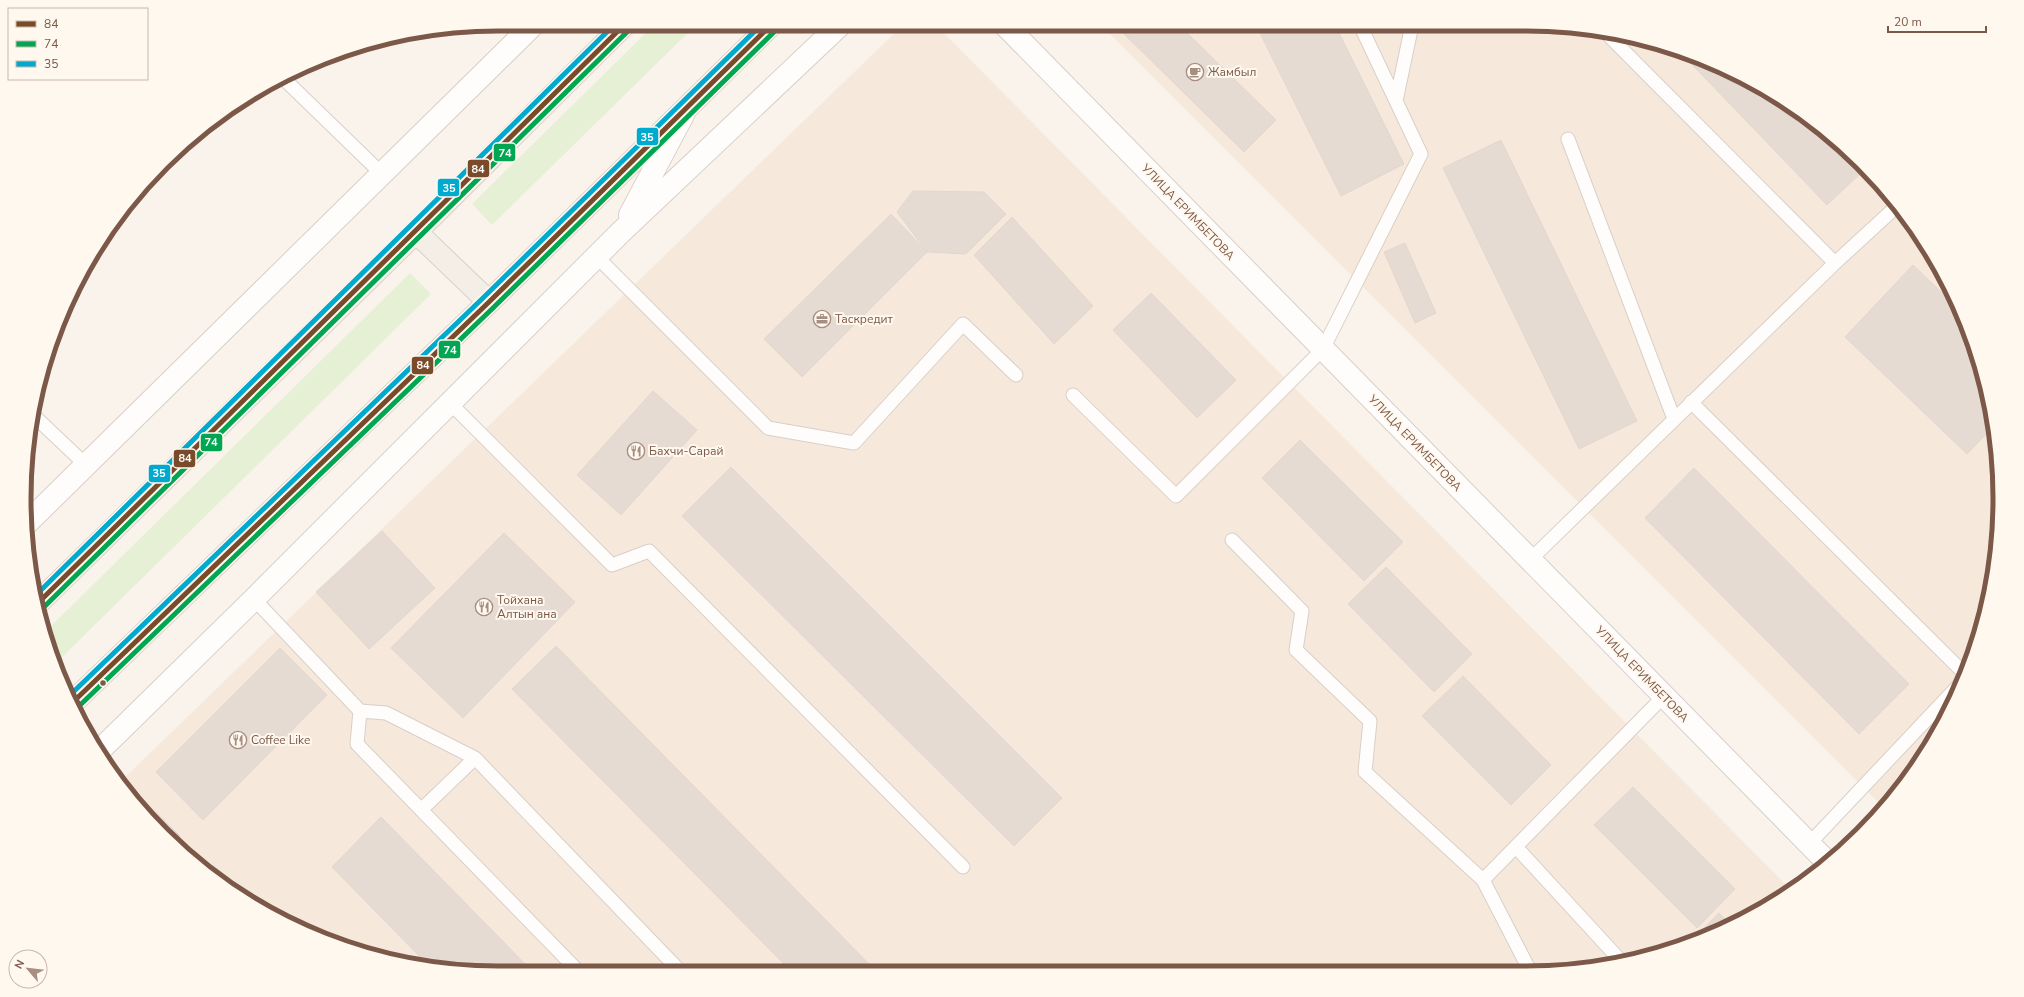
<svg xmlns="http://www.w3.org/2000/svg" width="2024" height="997" font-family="'Nunito Sans',sans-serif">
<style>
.residential{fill:#f6e9dc}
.green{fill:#e6f0d5}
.building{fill:#e6dbd3;stroke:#e3d6cd}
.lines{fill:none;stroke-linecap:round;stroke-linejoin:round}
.service-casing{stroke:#d8cfc8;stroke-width:15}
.minor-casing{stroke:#d8cfc8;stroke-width:24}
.tertiary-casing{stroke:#d8cfc8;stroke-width:24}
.primary-casing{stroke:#dad0c9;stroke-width:24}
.service{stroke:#fefdfc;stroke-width:13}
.minor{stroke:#fefdfc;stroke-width:22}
.tertiary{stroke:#fefdfc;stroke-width:22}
.primary{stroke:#f3eee6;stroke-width:22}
.bus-1-casing{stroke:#fff8ef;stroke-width:8}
.bus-2-casing{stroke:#fff8ef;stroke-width:8}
.bus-3-casing{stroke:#fff8ef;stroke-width:8}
.bus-1{stroke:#7a4b2a;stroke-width:5}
.bus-2{stroke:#00a651;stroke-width:5}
.bus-3{stroke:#00a9ce;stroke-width:5}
.bus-dot{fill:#7b5848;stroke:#fff8ef;stroke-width:1.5}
.labels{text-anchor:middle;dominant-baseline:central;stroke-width:4;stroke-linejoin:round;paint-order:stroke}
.poi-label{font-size:12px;fill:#7b5848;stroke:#fff8ef;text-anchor:start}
.street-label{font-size:12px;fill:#7b5848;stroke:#fff8ef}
.rim{fill:none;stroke:#7b5848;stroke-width:5}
.line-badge{stroke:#fff8ef;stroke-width:1.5}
.badge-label{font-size:11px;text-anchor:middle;font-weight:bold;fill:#fff}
</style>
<rect width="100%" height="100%" fill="#f9f3ec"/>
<path class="residential" d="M 904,24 L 935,24 L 1792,891 L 1707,937 L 1587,969 L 468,972 L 376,957 L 289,924 L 235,893 L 163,834 L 119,783 Z
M 1101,25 L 1556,25 L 1648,40 L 1735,73 L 1814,122 L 1882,185 L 1936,261 L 1975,346 L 1996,436 L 1999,529 L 1984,621 L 1951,708 L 1884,808 Z"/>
<path class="green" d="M 655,24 L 697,24 L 492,225 L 472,204 Z
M 410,273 L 431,294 L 55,664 L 45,632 Z"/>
<path class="building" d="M 1115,25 L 1179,25 L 1276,120 L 1244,152 Z
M 1256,25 L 1335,25 L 1404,164 L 1341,196 Z
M 1680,52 L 1735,73 L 1814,122 L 1865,169 L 1827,205 Z
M 1501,140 L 1637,421 L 1579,449 L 1443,168 Z
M 913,191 L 984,192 L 1006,214 L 966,254 L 927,252 L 897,212 Z
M 891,214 L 927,252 L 802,377 L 764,339 Z
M 1012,217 L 1093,306 L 1054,344 L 974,255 Z
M 1405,243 L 1436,313 L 1415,323 L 1384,252 Z
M 1913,265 L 1958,308 L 1975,346 L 1994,426 L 1967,454 L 1845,337 Z
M 1151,293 L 1236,380 L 1197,418 L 1113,330 Z
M 653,391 L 697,430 L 621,515 L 577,475 Z
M 1300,440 L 1403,542 L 1364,581 L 1262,478 Z
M 731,467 L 1062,798 L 1014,846 L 682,516 Z
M 1694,468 L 1909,684 L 1859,734 L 1645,518 Z
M 382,531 L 435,588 L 369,649 L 316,592 Z
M 504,533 L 575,602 L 463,718 L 391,648 Z
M 1386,567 L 1472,654 L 1434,692 L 1348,604 Z
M 556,646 L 876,971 L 791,971 L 512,689 Z
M 280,648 L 327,695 L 203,820 L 156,772 Z
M 1463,676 L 1551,765 L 1511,805 L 1422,716 Z
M 1633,787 L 1735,889 L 1697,928 L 1594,825 Z
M 145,802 L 180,836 L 173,842 L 163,834 L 139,807 Z
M 381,817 L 533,972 L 468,972 L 429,966 L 332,867 Z
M 245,889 L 268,912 L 239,895 Z
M 1719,913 L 1730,925 L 1707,937 L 1691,941 Z"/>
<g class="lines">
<defs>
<path id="service" d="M 1606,33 L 1835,263
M 283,78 L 382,174
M 1396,101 L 1412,25
M 1568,139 L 1674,419
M 596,256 L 768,428 L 854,443 L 963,324 L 1016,375
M 1073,395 L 1176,496 L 1323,349 L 1421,154 L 1360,25
M 449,402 L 612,565 L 649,551 L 963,867
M 1691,402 L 1964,673
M 32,414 L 86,465
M 1232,540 L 1302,611 L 1296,650 L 1370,721 L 1365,772 L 1483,880 L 1664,696
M 1530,560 L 1835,263 L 1897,206
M 254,599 L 360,711 L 357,744 L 579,972
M 360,711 L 386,713 L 475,758
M 421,810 L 475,758 L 680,971
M 1809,844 L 1960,684
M 1516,847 L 1620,960
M 1483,880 L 1529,969"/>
<path id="minor" d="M 630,215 L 684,113
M 26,524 L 534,24
M 99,751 L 254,599 L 621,232 L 841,24"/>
<path id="tertiary" d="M 1004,24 L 1826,861"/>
<path id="primary" d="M 416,232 L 489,302
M 38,603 L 416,232 L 625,24
M 71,704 L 489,302 L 772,24"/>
</defs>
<use href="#service" class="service-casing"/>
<use href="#minor" class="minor-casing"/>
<use href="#tertiary" class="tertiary-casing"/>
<use href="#primary" class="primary-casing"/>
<use href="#service" class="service"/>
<use href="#minor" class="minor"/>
<use href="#tertiary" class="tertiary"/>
<use href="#primary" class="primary"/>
<defs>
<path id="bus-1" d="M 38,603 L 625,24
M 71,704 L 489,302 L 772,24"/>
<path id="bus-2" d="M 43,608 L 630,29
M 76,709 L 494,307 L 777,29"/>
<path id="bus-3" d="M 36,595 L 615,24
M 68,697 L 484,297 L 762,24"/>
</defs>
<use href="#bus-1" class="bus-1-casing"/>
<use href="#bus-2" class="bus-2-casing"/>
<use href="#bus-3" class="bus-3-casing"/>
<use href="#bus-1" class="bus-1"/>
<use href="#bus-2" class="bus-2"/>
<use href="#bus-3" class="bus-3"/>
</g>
<defs>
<symbol id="cafe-ring" viewBox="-11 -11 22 22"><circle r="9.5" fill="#fff8ef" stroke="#a78e81" stroke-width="1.5"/><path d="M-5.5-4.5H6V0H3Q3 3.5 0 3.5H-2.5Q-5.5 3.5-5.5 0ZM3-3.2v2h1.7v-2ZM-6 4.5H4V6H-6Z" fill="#a78e81"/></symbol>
<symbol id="office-ring" viewBox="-11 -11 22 22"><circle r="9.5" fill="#fff8ef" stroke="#a78e81" stroke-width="1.5"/><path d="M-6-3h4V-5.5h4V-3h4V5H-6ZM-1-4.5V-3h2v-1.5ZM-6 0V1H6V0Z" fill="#a78e81"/></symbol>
<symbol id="restaurant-ring" viewBox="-11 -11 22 22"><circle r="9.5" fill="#fff8ef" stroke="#a78e81" stroke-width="1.5"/><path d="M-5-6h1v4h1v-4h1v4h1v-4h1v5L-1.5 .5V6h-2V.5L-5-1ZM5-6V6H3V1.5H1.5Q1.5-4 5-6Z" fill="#a78e81"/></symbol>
</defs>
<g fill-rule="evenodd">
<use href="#cafe-ring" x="1185" y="62" width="20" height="20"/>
<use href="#office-ring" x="812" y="309" width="20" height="20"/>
<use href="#restaurant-ring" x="626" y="441" width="20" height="20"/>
<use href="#restaurant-ring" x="474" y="597" width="20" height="20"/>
<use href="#restaurant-ring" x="228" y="730" width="20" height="20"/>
</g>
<circle class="bus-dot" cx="103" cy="683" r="3.5"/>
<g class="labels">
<g class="poi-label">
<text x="1208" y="72">Жамбыл</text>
<text x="835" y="319">Таскредит</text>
<text x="649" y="451">Бахчи-Сарай</text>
<text x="497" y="600">Тойхана<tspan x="497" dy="14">Алтын ана</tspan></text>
<text x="251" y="740">Coffee Like</text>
</g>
<g class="street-label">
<text transform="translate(1188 212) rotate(46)">УЛИЦА ЕРИМБЕТОВА</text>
<text transform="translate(1415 443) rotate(46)">УЛИЦА ЕРИМБЕТОВА</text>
<text transform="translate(1642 674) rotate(46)">УЛИЦА ЕРИМБЕТОВА</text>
</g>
</g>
<path d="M0 0H2024V997H0ZM498 31H1526A467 467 0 0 1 1993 498V499A467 467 0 0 1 1526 966H498A467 467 0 0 1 31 499V498A467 467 0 0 1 498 31Z" fill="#fff8ef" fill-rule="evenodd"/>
<path class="rim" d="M498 31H1526A467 467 0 0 1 1993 498V499A467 467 0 0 1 1526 966H498A467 467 0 0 1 31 499V498A467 467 0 0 1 498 31Z"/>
<g class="line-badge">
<rect x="636" y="127" width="23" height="19" rx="4" fill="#00a9ce"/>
<rect x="493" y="143" width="23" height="19" rx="4" fill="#00a651"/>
<rect x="467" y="159" width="23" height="19" rx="4" fill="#7a4b2a"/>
<rect x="437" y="178" width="23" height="19" rx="4" fill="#00a9ce"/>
<rect x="438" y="340" width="23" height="19" rx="4" fill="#00a651"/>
<rect x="411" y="356" width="23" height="19" rx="4" fill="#7a4b2a"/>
<rect x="200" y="433" width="23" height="19" rx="4" fill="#00a651"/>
<rect x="173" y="449" width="23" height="19" rx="4" fill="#7a4b2a"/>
<rect x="148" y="464" width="23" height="19" rx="4" fill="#00a9ce"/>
</g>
<g class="badge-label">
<text x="647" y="141">35</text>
<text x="505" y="157">74</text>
<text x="478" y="173">84</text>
<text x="449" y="192">35</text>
<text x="450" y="354">74</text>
<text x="423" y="369">84</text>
<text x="211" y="446">74</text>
<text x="185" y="462">84</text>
<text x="159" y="477">35</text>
</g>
<rect x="8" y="8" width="140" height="72" fill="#fff8ef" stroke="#cab8ac"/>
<rect x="16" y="21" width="20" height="6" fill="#7a4b2a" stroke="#cab8ac"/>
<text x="44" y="28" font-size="12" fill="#7b5848">84</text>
<rect x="16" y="41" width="20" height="6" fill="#00a651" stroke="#cab8ac"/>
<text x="44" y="48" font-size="12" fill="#7b5848">74</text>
<rect x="16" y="61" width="20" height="6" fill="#00a9ce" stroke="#cab8ac"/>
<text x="44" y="68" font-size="12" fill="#7b5848">35</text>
<g transform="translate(28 969) rotate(298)"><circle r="19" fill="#fff8ef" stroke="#cab8ac"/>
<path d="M0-3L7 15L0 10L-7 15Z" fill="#a78e81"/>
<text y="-6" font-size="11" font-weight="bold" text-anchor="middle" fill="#7b5848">N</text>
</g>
<path d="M1888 26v6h98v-6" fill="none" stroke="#7b5848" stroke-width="2"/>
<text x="1894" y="26" font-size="12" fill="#7b5848" stroke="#fff8ef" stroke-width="3" paint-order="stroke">20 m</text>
</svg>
